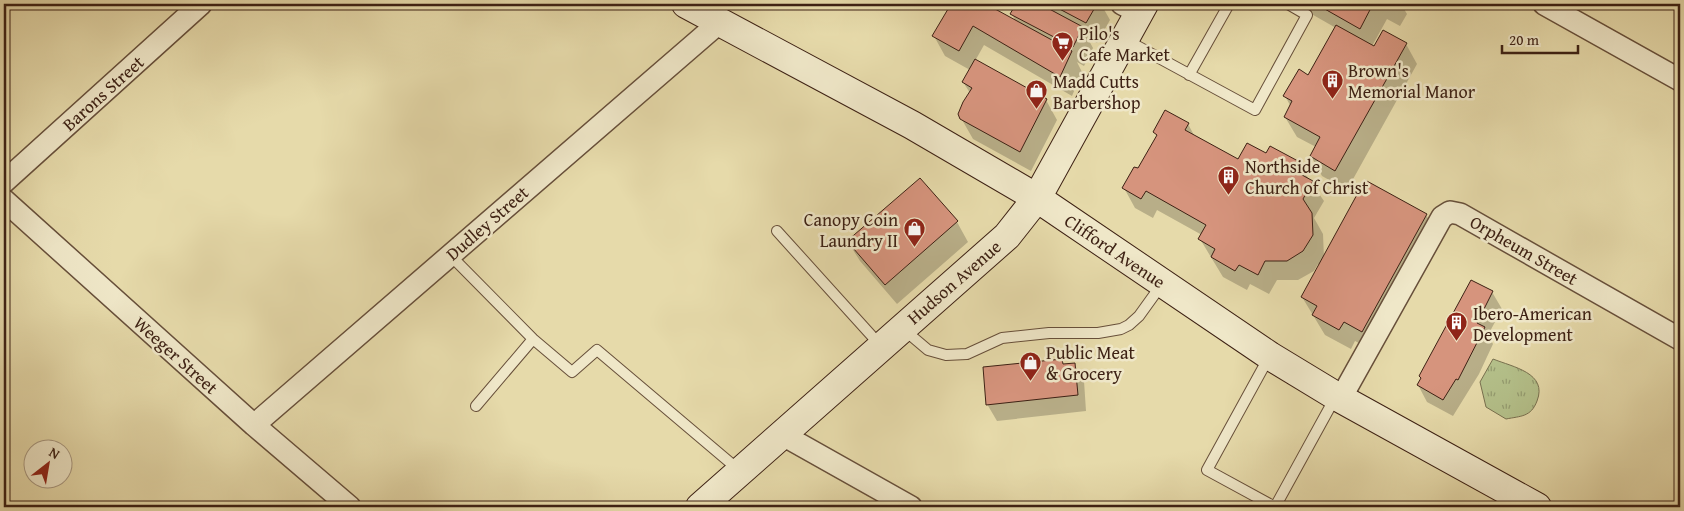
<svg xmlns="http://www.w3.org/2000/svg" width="1684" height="511" font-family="'Gentium Book Plus',serif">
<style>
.park{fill:url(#park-tufts);stroke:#78704f}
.shadow{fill:#0003}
.building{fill:#d6947d;stroke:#3d2114}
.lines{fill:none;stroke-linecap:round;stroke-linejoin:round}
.service-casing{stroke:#674f3a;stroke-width:12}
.minor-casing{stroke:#674f3a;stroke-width:24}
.secondary-casing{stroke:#3d2114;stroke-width:30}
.service{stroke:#efe7c8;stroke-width:10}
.minor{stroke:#efe7c8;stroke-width:21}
.secondary{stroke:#efe7c8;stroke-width:28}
.labels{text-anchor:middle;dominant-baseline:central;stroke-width:5;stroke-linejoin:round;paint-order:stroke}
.poi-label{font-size:18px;fill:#3d2114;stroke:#efe7c8;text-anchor:start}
.street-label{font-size:18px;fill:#3d2114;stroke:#efe7c8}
</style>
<defs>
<pattern id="park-tufts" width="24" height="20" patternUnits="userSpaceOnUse" patternTransform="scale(1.25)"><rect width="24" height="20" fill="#b4c08a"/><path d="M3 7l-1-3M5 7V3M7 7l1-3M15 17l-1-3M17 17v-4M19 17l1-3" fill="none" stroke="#949c70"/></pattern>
</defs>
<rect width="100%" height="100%" fill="#e6daaa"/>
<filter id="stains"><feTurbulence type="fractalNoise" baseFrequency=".004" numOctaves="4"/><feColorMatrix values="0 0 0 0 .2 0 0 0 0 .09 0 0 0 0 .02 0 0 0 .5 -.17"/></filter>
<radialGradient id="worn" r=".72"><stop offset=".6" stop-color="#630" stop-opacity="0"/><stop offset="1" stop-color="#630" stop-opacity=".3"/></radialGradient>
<path class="park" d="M 1493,359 C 1513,367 1548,373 1537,401 C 1531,417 1521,416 1506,419 L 1486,407 L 1480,382 Z"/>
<path class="shadow" d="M 952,4 L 984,4 L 1016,22 L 1012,14 L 1018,4 L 1101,4 L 1110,20 L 1097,43 L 1087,37 L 1093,48 L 1084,66 L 1077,62 L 1082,72 L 1072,96 L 984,45 L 975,61 L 1046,100 L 1057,120 L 1031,171 L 973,139 L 961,118 L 970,93 L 963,82 L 970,70 L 945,56 L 934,36 Z
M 1294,4 L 1401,4 L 1407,14 L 1400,26 L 1387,19 L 1371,48 L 1406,44 L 1417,64 L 1347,190 L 1322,176 L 1311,156 L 1316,147 L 1297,137 L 1285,117 L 1291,107 L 1285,96 L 1309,77 L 1336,28 Z
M 1188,124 L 1195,137 L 1238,161 L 1266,155 L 1297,162 L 1324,201 L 1314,218 L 1323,234 L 1324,258 L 1426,215 L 1438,235 L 1374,351 L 1355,341 L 1351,349 L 1325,335 L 1302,297 L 1320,265 L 1318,264 L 1314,271 L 1298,280 L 1277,280 L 1269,294 L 1250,284 L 1247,290 L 1223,277 L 1200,239 L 1202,235 L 1157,210 L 1153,218 L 1135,208 L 1124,188 L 1139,170 L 1157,136 L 1155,132 Z
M 920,180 L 957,222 L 968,242 L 897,304 L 860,261 L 848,242 Z
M 1492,292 L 1502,309 L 1488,335 L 1493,344 L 1479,374 L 1453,416 L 1427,402 L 1418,385 Z
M 1061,361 L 1064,365 L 1074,364 L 1084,381 L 1086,411 L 997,421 L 987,404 Z"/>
<path class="building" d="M 951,4 L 986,4 L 1072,51 L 1060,77 L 973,26 L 959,51 L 932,36 Z
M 1016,4 L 1040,4 L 1083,27 L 1073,47 L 1010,14 Z
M 1050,4 L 1097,4 L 1086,23 Z
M 1316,4 L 1373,4 L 1360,29 Z
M 1336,25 L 1374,46 L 1383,30 L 1407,43 L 1335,171 L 1310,156 L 1320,137 L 1284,117 L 1292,101 L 1283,96 L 1299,69 L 1308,75 Z
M 975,59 L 1047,99 L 1020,152 L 960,119 L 958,114 L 963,102 L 972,88 L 962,82 Z
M 1165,110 L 1189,123 L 1185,130 L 1238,159 L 1247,143 L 1266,153 L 1270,146 L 1298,161 L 1293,170 L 1313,181 L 1303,199 L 1312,213 L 1313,235 L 1303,251 L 1287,261 L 1265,261 L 1258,275 L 1239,265 L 1235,271 L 1211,257 L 1215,249 L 1198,239 L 1206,225 L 1146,191 L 1141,199 L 1122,188 L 1134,167 L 1138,168 L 1157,135 L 1153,132 Z
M 920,178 L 958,221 L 885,285 L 847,241 Z
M 1365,180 L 1427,214 L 1362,332 L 1344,322 L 1339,330 L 1312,315 L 1317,306 L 1301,297 Z
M 1471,280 L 1493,291 L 1477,323 L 1485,327 L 1458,380 L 1456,379 L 1443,400 L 1417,385 L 1421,378 L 1419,376 Z
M 1062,359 L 1063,364 L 1075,363 L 1078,395 L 986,405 L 983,367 Z"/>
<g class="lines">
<defs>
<path id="service" d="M 1126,40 L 1255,110 L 1307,15 L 1288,4
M 1189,75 L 1229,4
M 777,231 L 880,345
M 450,255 L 533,339 L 572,372 L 597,350 L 740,471
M 902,328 L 928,350 L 946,355 L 967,354 L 1002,338 L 1049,333 L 1098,333 L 1121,329 L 1129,325 L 1139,316 L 1162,284
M 1269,357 L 1207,470 L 1275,507 L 1336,396
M 476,406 L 533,339"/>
<path id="minor" d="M 1122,4 L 1139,13
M 1544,4 L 1680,80
M 4,182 L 201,4
M 4,200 L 254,425 L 350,507
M 1341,398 L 1442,217 L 1450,212 L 1460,214 L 1680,339
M 254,425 L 720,22
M 783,435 L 911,507"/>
<path id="secondary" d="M 686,4 L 912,125 L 1037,198 L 1270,356 L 1336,396 L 1537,507
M 700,507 L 1007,236 L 1037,198 L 1144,4"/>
</defs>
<use href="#service" class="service-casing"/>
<use href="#minor" class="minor-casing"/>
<use href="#secondary" class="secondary-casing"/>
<use href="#service" class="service"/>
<use href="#minor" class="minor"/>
<use href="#secondary" class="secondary"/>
</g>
<defs>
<symbol id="supermarket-pin" viewBox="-11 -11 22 30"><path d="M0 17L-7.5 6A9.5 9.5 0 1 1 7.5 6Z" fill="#8f2418" stroke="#efe7c8"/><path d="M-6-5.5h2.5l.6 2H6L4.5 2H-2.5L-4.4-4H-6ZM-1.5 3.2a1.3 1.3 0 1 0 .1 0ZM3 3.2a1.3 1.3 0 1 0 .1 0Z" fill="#fff"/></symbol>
<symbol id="building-pin" viewBox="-11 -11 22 30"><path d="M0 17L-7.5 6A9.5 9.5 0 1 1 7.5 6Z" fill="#8f2418" stroke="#efe7c8"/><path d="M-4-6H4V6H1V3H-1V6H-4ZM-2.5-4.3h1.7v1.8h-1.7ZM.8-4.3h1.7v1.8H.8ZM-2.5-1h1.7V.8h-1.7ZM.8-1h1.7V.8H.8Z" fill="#fff"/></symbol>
<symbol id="shop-pin" viewBox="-11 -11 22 30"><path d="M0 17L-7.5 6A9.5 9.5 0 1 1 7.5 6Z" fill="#8f2418" stroke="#efe7c8"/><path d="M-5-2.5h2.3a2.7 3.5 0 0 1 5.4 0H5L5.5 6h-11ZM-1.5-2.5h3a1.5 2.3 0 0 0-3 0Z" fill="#fff"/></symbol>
</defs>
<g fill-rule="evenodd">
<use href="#supermarket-pin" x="1050" y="30" width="25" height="34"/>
<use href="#building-pin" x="1320" y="68" width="25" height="34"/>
<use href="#shop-pin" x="1024" y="78" width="25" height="34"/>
<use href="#building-pin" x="1216" y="164" width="25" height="34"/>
<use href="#shop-pin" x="902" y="216" width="25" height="34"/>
<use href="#building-pin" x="1444" y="310" width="25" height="34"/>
<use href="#shop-pin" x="1018" y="350" width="25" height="34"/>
</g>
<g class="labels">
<g class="poi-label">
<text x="1079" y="33">Pilo's<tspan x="1079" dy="21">Cafe Market</tspan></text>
<text x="1348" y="70">Brown's<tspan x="1348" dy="21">Memorial Manor</tspan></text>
<text x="1053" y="81">Madd Cutts<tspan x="1053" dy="21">Barbershop</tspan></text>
<text x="1245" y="166">Northside<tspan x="1245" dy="21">Church of Christ</tspan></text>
<text x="898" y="219" text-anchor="end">Canopy Coin<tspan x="898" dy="21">Laundry II</tspan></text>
<text x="1473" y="313">Ibero-American<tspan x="1473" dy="21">Development</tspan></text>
<text x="1046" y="352">Public Meat<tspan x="1046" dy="21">&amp; Grocery</tspan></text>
</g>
<g class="street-label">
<text transform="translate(103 93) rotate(-42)">Barons Street</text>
<text transform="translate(487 223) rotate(-41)">Dudley Street</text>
<text transform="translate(1524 250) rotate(30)">Orpheum Street</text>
<text transform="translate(1115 251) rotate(34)">Clifford Avenue</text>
<text transform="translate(954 282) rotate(-41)">Hudson Avenue</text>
<text transform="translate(176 355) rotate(42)">Weeger Street</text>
</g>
</g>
<rect width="1684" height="511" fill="none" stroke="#e6daaa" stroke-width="20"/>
<rect x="5" y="5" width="1674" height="501" fill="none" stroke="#3d2114" stroke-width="2.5"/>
<rect x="10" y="10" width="1664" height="491" fill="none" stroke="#3d2114"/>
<g transform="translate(48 464) rotate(31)"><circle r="24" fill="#efe7c8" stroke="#a89880"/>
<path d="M0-4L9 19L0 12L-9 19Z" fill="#8f2418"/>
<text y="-8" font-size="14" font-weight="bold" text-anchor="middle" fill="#3d2114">N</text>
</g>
<path d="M1502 45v8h76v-8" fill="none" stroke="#3d2114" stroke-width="2.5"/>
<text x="1509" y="45" font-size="15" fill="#3d2114" stroke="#efe7c8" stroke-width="4" paint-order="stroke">20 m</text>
<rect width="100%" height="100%" filter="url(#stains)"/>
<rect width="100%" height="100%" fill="url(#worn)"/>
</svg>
